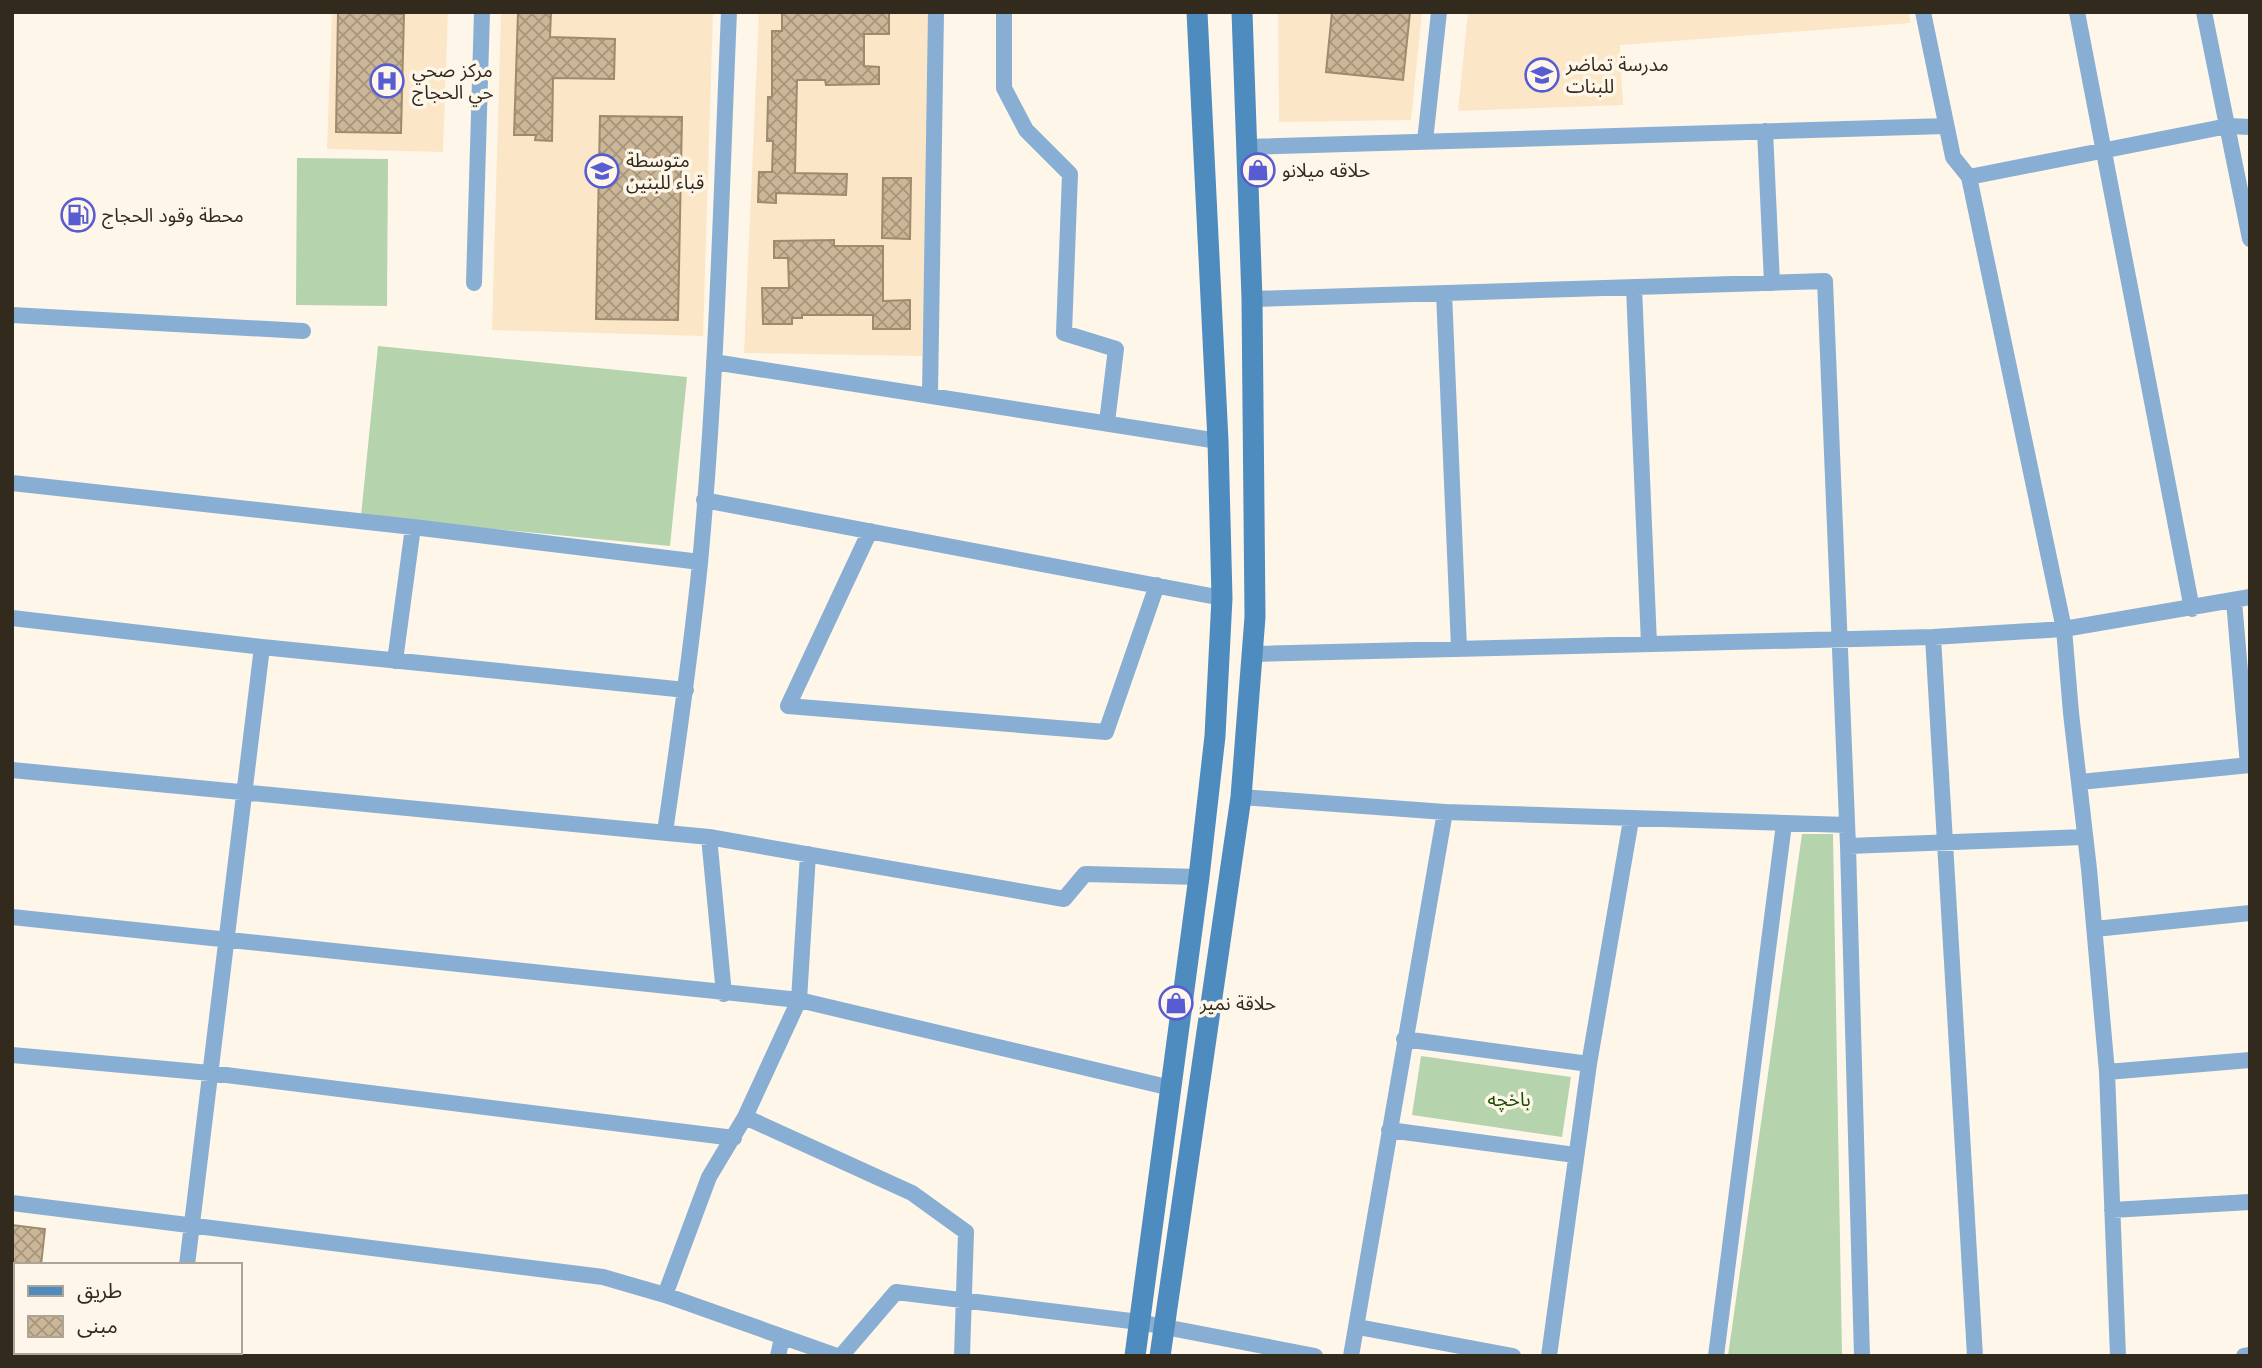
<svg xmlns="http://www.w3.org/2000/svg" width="2262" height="1368" font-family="Arial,'Noto Sans Arabic',sans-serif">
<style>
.built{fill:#fbe7c7}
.garden{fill:#b5d3ad}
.building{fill:url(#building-cross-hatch);stroke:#9e8b6c;stroke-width:2}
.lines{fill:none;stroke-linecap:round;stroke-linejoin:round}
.street{stroke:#88afd3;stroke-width:16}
.secondary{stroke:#4e8bbf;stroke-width:21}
.labels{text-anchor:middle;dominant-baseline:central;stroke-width:7;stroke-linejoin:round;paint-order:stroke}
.poi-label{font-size:19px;fill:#312a1d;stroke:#fef6e8;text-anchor:start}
.park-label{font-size:19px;fill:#174d00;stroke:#fef6e8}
</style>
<defs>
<pattern id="building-cross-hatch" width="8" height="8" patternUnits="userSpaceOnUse" patternTransform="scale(1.75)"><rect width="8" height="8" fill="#cbb797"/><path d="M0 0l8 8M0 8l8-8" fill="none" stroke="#a5957b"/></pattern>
</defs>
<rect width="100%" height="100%" fill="#fef6e8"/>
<path class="built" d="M 332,12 L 448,12 L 443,152 L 327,149 Z
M 501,12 L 713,12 L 703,336 L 492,330 Z
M 759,12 L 930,12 L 922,356 L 744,353 Z
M 1278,12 L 1422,12 L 1411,120 L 1279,122 Z
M 1468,12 L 1908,12 L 1911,23 L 1620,45 L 1623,105 L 1458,111 Z"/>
<path class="garden" d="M 297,158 L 388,159 L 387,306 L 296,305 Z
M 378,346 L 687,377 L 670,546 L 361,516 Z
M 1802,834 L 1833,834 L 1842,1356 L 1728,1356 Z
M 1421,1056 L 1571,1077 L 1562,1137 L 1412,1115 Z"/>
<path class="building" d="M 338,12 L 404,14 L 401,133 L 336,132 Z
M 518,12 L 551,12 L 550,37 L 615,39 L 614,79 L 553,78 L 552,141 L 535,140 L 536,135 L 514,135 Z
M 782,12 L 889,12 L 889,34 L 864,34 L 864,66 L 879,67 L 879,84 L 826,85 L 825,80 L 797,80 L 795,173 L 847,174 L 846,195 L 776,193 L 776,203 L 758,202 L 759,172 L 772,172 L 773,141 L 767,141 L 768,97 L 772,97 L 772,31 L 782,31 Z
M 1332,12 L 1410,12 L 1403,80 L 1326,72 Z
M 600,116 L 682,117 L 678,320 L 596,319 Z
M 883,178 L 911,178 L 910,239 L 882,238 Z
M 834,240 L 834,246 L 883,246 L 883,301 L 910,300 L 910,329 L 873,329 L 873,315 L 802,315 L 802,318 L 792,318 L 792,324 L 763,324 L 762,288 L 789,288 L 788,258 L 774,258 L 774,241 Z
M 12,1225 L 45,1229 L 41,1265 L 12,1265 Z"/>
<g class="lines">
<path class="street" d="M 1004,12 L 1004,88 L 1026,130 L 1070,174 L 1064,333 L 1116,349 L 1107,422
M 1923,12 L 1953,157 L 1969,177 L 2064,629 L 2071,713 L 2089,869 L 2107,1072 L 2118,1356
M 2077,12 L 2192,609
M 2204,12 L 2250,239
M 1765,131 L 1772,283
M 1425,141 L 1439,12
M 1248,147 L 1946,126
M 1969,177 L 2228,126 L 2250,127
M 474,283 L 482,12
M 1634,287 L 1649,644
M 1444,293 L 1459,648
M 1252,299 L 1825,281 L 1848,846 L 1862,1356
M 12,315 L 303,331
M 714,362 L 1218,441
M 930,394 L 936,12
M 12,483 L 413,527 L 700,562
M 704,500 L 1222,598
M 870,531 L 788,706 L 1106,732 L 1157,585
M 2234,601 L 2248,765
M 12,618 L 262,647 L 686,690
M 1933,637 L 1975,1356
M 1253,654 L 1933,637 L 2064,629 L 2250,597
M 395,661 L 413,527
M 12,770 L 709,837 L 724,994
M 2080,782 L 2250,765
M 1241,797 L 1445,812 L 1847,825
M 665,832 C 678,743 691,653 700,563 C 717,380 721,196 729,12
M 709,837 L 1064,899 L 1085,874 L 1199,877
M 1848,846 L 2084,837
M 12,917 L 799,1000 L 1171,1088
M 2095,929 L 2250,913
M 1404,1039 L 1589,1064
M 12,1055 L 210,1073 L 734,1138
M 2107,1072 L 2250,1060
M 745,1117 L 912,1193 L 966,1232 L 962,1356
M 1389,1130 L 1575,1155
M 12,1203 L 603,1277 L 665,1295 L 837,1356
M 2112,1210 L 2250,1202
M 187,1265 L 262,647
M 665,1295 L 709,1177 L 745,1117 L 799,1000 L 808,854
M 1358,1327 L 1513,1356
M 176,1356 L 176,1352
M 778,1356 L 782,1338
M 841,1356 L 896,1292 L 1139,1322 L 1315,1356
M 1351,1356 L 1445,812
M 1549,1356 L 1589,1064 L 1631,820
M 1716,1356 L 1784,824
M 2244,1356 L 2250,1355"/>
<path class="secondary" d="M 1135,1356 L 1199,877 L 1215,736 L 1222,598 L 1218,441 L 1197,12
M 1160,1356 L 1241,797 L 1255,617 L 1252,299 L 1242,12"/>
</g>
<defs>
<symbol id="school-ring" viewBox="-11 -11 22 22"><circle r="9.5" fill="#fef6e8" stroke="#575cd3" stroke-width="1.5"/><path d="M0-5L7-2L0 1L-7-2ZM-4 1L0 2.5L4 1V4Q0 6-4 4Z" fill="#575cd3"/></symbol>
<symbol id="hospital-ring" viewBox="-11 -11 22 22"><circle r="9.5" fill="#fef6e8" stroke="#575cd3" stroke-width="1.5"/><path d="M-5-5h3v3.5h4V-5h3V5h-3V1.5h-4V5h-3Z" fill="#575cd3"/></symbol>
<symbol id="shop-ring" viewBox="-11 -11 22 22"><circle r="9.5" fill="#fef6e8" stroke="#575cd3" stroke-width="1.5"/><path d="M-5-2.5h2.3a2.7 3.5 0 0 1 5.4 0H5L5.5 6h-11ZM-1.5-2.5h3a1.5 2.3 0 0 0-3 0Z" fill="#575cd3"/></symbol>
<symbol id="fuel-ring" viewBox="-11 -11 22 22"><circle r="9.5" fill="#fef6e8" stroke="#575cd3" stroke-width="1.5"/><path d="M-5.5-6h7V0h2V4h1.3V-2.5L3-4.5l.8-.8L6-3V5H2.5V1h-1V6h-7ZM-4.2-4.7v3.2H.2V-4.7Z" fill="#575cd3"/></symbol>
</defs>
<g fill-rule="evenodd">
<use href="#school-ring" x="1523" y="56" width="38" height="38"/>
<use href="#hospital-ring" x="368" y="62" width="38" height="38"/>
<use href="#shop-ring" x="1239" y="151" width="38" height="38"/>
<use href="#school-ring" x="583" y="152" width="38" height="38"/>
<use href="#fuel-ring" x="59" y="196" width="38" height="38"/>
<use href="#shop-ring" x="1157" y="984" width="38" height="38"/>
</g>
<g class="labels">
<g class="poi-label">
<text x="1566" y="64">مدرسة تماضر<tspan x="1566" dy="22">للبنات</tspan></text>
<text x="412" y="70">مركز صحي<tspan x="412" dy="22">حي الحجاج</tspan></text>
<text x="626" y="160">متوسطة<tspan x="626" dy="22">قباء للبنين</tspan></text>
<text x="1282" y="170">حلاقه ميلانو</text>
<text x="102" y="215">محطة وقود الحجاج</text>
<text x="1200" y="1003">حلاقة نمير</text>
</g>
<g class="park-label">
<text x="1509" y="1099">باخچە</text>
</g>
</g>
<rect width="2262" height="1368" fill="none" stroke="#312a1d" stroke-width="28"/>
<rect x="14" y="1263" width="228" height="91" fill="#fef6e8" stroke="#aca497" stroke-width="2"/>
<rect x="28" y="1286" width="35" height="10" fill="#4e8bbf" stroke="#aca497" stroke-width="2"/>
<text x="77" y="1298" font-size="21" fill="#312a1d">طريق</text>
<rect x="28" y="1316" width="35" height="21" fill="url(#building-cross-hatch)" stroke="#aca497" stroke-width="2"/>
<text x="77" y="1333" font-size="21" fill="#312a1d">مبنى</text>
</svg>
